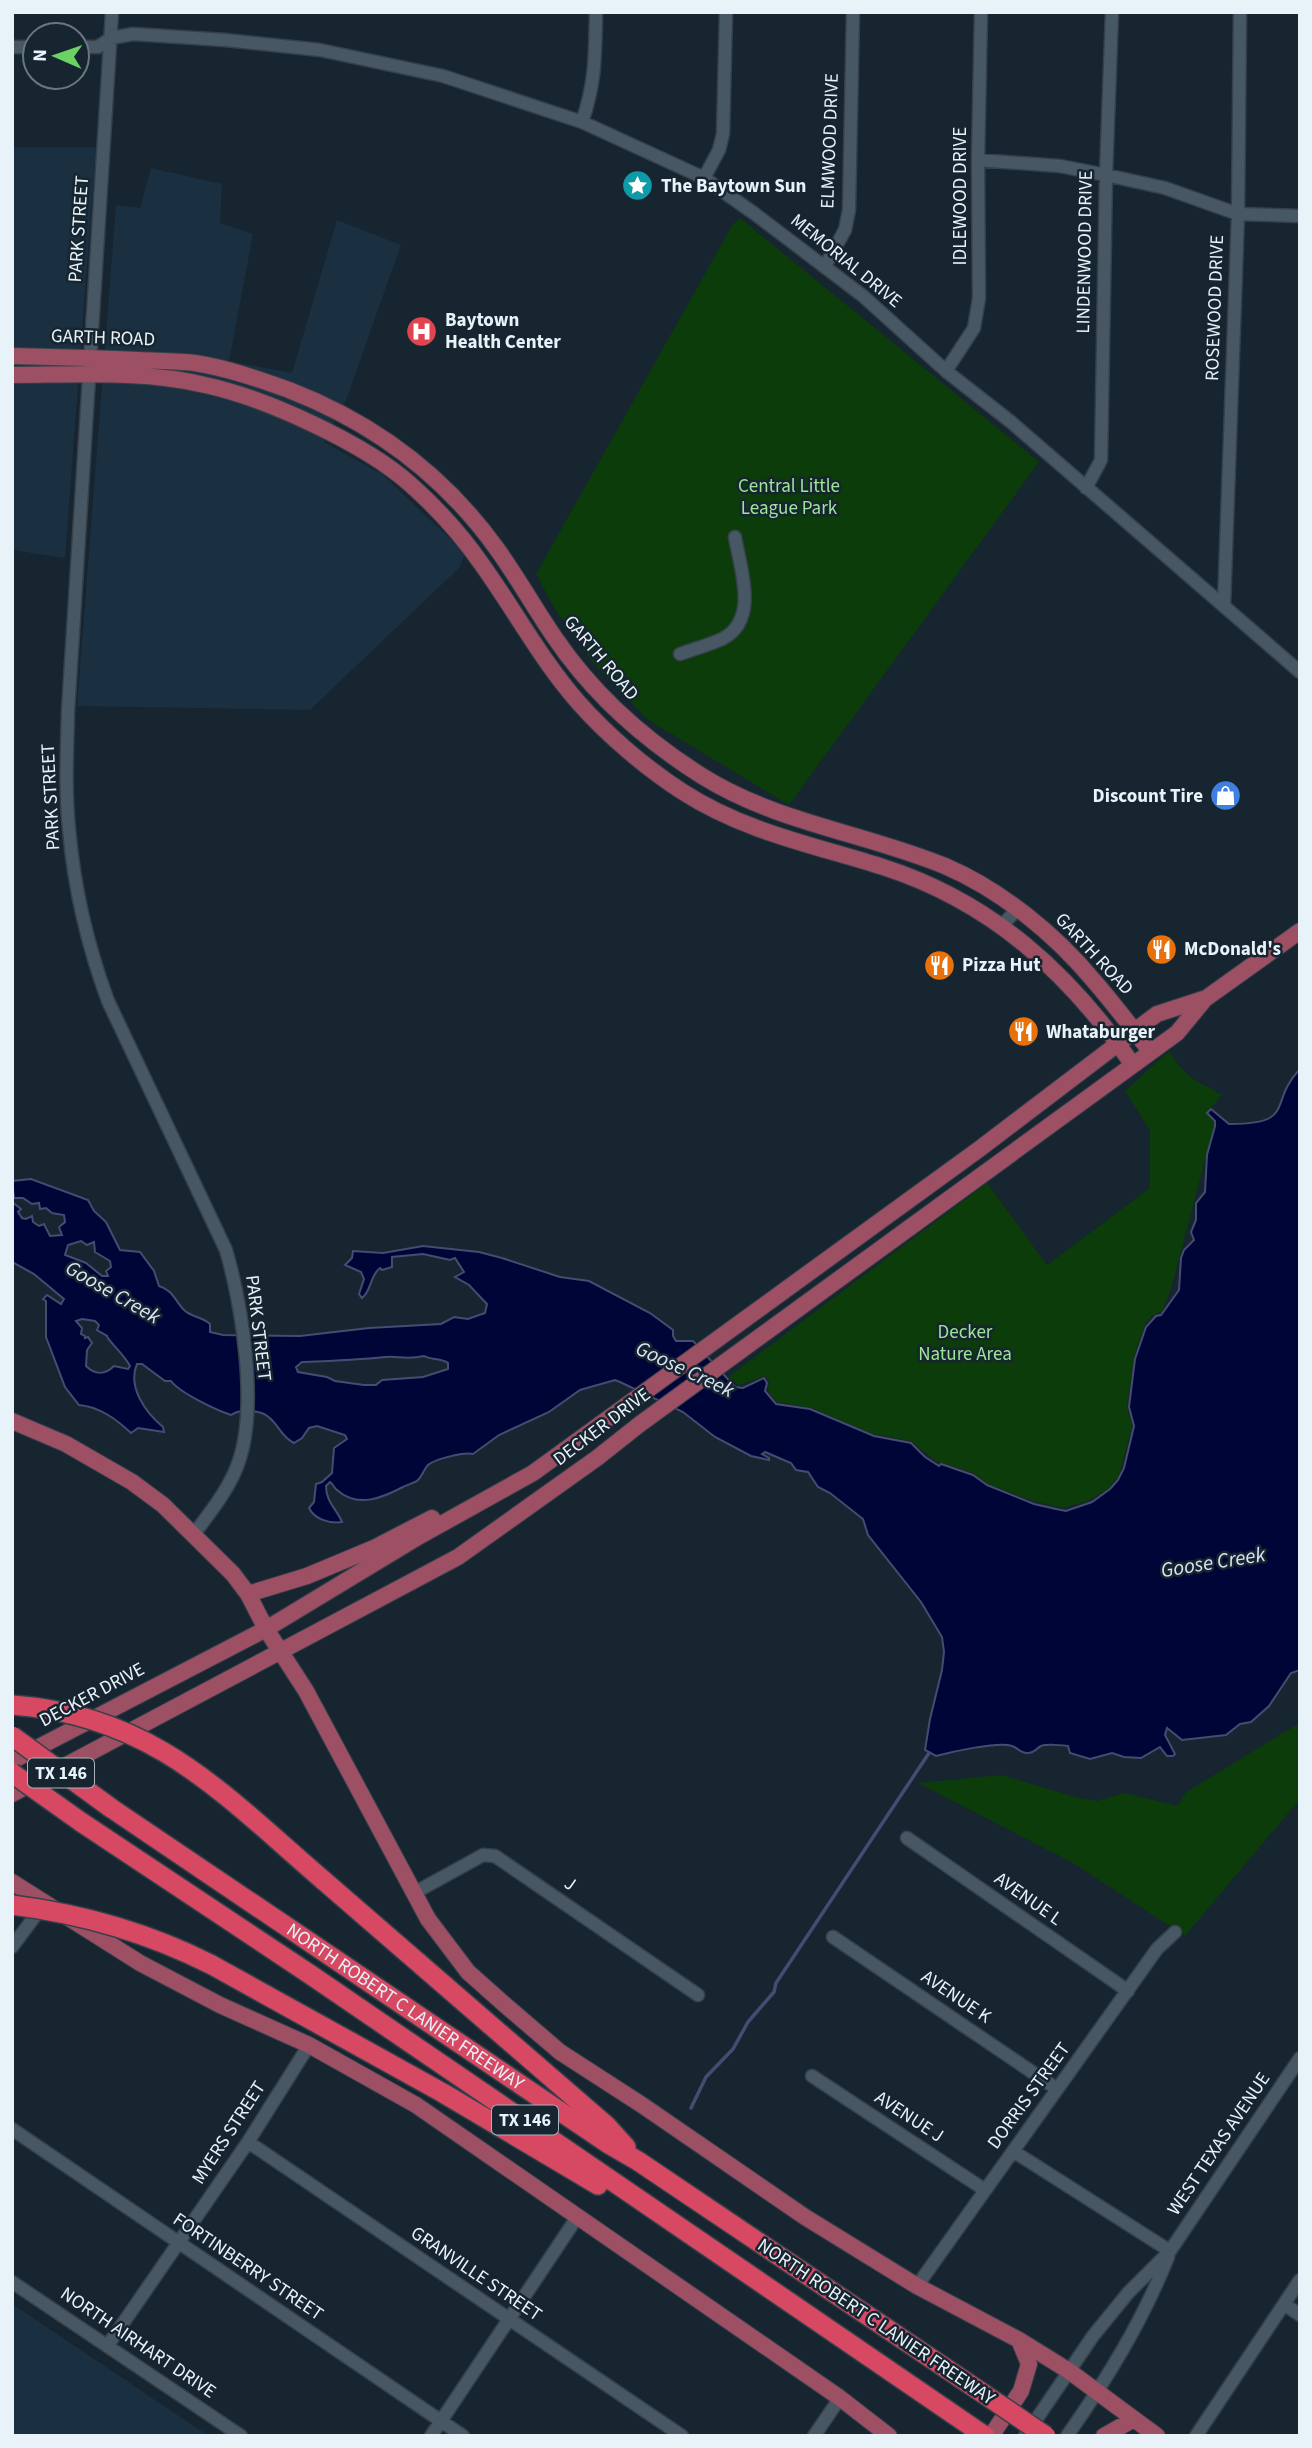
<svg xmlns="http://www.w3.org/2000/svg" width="1312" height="2448" font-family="'Source Sans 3',sans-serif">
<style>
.built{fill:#1a2f3f}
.green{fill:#0c3c09}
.water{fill:#000537;stroke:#464c71;stroke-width:2;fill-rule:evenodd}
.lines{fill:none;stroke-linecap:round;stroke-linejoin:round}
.stream{stroke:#464c71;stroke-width:3.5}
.minor-casing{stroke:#35404a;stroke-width:15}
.major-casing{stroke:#35404a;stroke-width:18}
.highway-casing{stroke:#35404a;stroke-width:22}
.minor{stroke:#475864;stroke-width:12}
.major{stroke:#9d4f63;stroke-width:16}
.highway{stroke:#d74963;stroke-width:19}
.highway-bridge-casing{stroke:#35404a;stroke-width:22;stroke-linecap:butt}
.highway-bridge{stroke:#d74963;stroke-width:19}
.labels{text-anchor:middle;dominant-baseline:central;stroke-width:5;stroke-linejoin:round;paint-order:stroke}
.shield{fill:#162530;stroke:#a9b4bd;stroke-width:2}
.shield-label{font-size:18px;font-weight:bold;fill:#e8f2f9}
.street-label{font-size:19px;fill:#e8f2f9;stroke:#162530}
.poi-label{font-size:19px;font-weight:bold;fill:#e8f2f9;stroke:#162530;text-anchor:start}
.park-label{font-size:19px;fill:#9de597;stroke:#162530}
.water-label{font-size:21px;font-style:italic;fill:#dbe4f5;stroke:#162530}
</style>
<rect width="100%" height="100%" fill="#162530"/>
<path class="built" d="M 12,147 L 96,147 L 65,558 L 12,550 Z
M 151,168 L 222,184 L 220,223 L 253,234 L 229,361 L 292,373 L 337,220 L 401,245 L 346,400 L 324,442 L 383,475 L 465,553 L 460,567 L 310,710 L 77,706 L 116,205 L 140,208 Z
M 12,2304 L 209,2436 L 12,2436 Z"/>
<path class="green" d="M 740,218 L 1039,462 L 789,805 L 647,719 L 593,663 L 555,609 L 536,574 L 733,224 Z
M 1169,1051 C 1177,1064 1185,1074 1198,1082 C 1207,1087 1212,1087 1218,1094 L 1223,1093 L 1207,1113 L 1214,1122 L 1214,1126 L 1171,1289 L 1162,1311 L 1153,1315 L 1146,1322 L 1134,1356 L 1127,1407 L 1132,1426 L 1119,1476 L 1108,1489 L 1087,1501 L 1062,1508 L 1033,1501 L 986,1483 L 974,1473 L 936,1461 L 911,1441 L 870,1433 L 812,1408 L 777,1402 L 768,1391 L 769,1381 L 765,1376 L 739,1385 L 728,1377 L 987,1183 L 1047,1265 L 1150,1188 L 1150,1130 L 1125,1091 Z
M 1298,1724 L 1300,1799 L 1185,1936 L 1073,1863 L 918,1783 L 1001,1775 L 1079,1798 L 1097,1801 L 1124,1793 L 1178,1806 L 1186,1792 Z"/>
<path class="water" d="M 1300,1069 L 1300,1670 L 1291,1673 L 1269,1706 L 1251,1722 L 1240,1724 L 1226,1735 L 1182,1740 L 1167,1728 L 1165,1735 L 1175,1754 L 1173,1756 L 1167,1756 L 1160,1747 L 1141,1758 L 1124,1757 L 1112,1753 L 1090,1759 L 1070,1753 L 1068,1746 C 1063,1745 1046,1744 1041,1746 C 1035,1749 1034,1754 1027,1753 C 1020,1753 1017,1747 1012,1746 C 999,1741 951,1752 936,1756 L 925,1750 L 930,1719 L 942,1670 L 944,1652 L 942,1637 L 921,1602 L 868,1535 L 863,1519 L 830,1493 L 818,1487 L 808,1472 L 796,1470 L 791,1463 L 765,1452 L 762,1454 L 769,1458 L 769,1460 L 751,1456 L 715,1437 L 683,1412 L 620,1382 L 615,1380 L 580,1390 L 549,1412 L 499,1435 L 473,1454 C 464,1452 433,1459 427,1466 C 424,1470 422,1476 418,1480 C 415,1483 408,1484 403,1487 C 384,1497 358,1509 337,1490 C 334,1488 333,1484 330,1482 L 326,1486 C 326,1502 336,1508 342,1522 C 330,1524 314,1519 309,1508 L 314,1502 L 316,1484 L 322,1482 L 332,1473 L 334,1448 L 347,1439 L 345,1435 L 317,1426 L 309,1428 L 302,1438 L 294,1443 C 275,1434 278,1411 248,1411 C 241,1411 237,1411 231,1415 C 216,1410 180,1393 171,1381 L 165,1381 L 142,1364 L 137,1364 C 127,1387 146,1413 163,1427 L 164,1432 L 138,1428 L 131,1433 C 116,1419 100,1407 79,1405 L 65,1387 L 46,1337 L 46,1301 L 43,1299 L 47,1295 L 61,1304 L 64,1299 L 34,1274 L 12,1262 L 12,1202 L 21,1209 L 18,1212 L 22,1218 L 26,1219 L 32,1216 L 33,1222 L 39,1226 L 44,1224 L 50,1236 L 62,1235 L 59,1227 L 65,1222 L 64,1215 L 52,1213 L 46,1208 L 40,1209 L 39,1203 L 32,1204 L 23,1198 L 14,1198 L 12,1181 L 31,1179 L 88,1200 L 94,1211 L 106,1222 L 120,1250 L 140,1252 L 154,1271 L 159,1286 C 173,1290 175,1301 184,1310 C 191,1317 203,1317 210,1324 L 210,1332 L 223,1335 L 300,1336 L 369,1328 L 441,1324 L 454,1317 L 468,1319 L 485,1313 L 487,1304 L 469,1285 L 455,1277 L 464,1272 L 455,1258 L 450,1260 L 423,1254 L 392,1257 L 392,1267 L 382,1270 L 380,1268 C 370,1275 372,1290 362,1298 L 359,1294 L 364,1279 L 361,1272 L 345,1265 L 352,1258 L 353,1251 L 383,1253 L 423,1246 L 479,1252 L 502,1258 L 560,1277 L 589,1281 L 650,1313 L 673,1330 L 673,1336 L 676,1341 L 693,1341 L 735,1387 L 743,1388 L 764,1378 L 767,1383 L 765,1391 L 776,1404 L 810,1409 L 874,1436 L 911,1443 L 925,1457 L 939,1466 L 941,1464 L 973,1475 L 987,1485 L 1034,1504 L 1056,1509 L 1066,1511 L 1092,1502 L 1110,1489 L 1118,1480 L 1124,1468 L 1134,1426 L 1129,1407 L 1135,1359 L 1146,1327 L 1156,1316 L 1161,1315 L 1179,1290 L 1181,1258 L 1184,1250 L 1194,1240 L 1191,1232 L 1196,1220 L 1196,1203 L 1205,1192 L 1207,1155 L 1215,1126 L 1215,1121 L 1207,1113 L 1211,1109 L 1229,1124 C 1298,1124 1267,1103 1300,1069 ZM 81,1241 L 87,1245 L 94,1242 L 95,1252 L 110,1261 L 111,1267 L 106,1271 L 108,1276 L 102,1276 L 86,1263 L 65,1255 L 68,1245 ZM 82,1319 L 95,1321 L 99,1325 L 97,1330 L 107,1336 C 108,1341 124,1354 130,1366 L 128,1369 L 114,1366 C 105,1375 95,1375 86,1366 L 87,1350 L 92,1343 L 88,1337 L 85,1338 L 85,1336 L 81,1334 L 82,1328 L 76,1321 ZM 424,1356 C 431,1360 441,1358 448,1363 L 448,1369 L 423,1377 L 382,1380 L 376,1385 L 364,1385 L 335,1381 L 327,1377 L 298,1372 L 296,1367 L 302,1362 C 329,1361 357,1360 385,1357 C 399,1356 407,1360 424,1356 Z"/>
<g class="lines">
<path class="stream" d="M 691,2108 L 706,2077 L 733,2049 L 748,2022 L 774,1992 L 776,1983 L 929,1753"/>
<defs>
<path id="minor" d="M 112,12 L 68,711 C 67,751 65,790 69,829 C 74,886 88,947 108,1001 L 226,1250 C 242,1306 258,1405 239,1461 C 230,1488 211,1511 194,1534
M 12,47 L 35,47
M 77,47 L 98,47 L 111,38 L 133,34 L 225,40 L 320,50 L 443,76 L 582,122 L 704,178 L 755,214 L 863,296 L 946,371 L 1011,422 L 1300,672
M 582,122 C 596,82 595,54 596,12
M 978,160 L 1060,166 L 1106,175 L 1165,188 L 1238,214 L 1300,216
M 704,178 L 719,150 L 723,134 L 726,12
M 825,266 L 845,230 L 849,210 L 853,12
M 946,371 L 974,328 L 979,298 L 978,160 L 981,12
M 1086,488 L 1101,460 L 1106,175 L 1112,12
M 1224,605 L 1238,214 L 1240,12
M 680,654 C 694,649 709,645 722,639 C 760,620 740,568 735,537
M 1002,925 L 1018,909
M 907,1838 L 1128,1991
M 414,1893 L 483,1855 L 495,1856 L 698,1995
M 833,1937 L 1057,2089
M 12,1947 L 44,1904
M 812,2076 L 985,2190
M 12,2129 L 463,2436
M 248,2142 L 682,2436
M 1013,2151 L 1170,2251
M 12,2282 L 241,2436
M 917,2286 L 1157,1949 L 1175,1932
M 1284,2304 L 1300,2315
M 108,2345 L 248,2142 L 309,2045
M 431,2436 L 578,2216
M 814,2436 L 840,2398
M 1025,2436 L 1093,2336 L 1128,2293 L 1170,2251 L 1300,2058
M 1067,2436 C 1107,2379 1142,2322 1168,2257
M 1196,2436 L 1300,2280"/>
<path id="major" d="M 12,356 C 54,357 96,358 139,360 C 157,361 176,361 195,363 C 227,368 258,379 289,390 C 374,423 444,475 497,549 C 518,578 535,609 555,638 C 593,694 645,740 702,776 C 777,823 865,833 945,866 C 1001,890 1055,934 1094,981 C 1114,1004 1132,1028 1151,1052
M 12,375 C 75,375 143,370 205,385 C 265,398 364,443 410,484 C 436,507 463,537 483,566 C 515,611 542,661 578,702 C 607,735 647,769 683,792 C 745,832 814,845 883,867 C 992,902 1069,973 1133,1065
M 12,1421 L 66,1444 L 132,1482 L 163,1505 L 233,1574 L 248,1594 L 266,1629 L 306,1691 L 428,1919 L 468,1972 L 504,2004 L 560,2052 L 642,2105 L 805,2217 L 917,2286 L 1019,2340 L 1069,2371 L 1157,2436
M 248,1594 L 307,1576 L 374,1548 L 432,1518
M 12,1761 L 266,1629 L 418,1537 L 533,1473 L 978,1150 L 1157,1014 L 1203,999
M 12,1794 L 458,1557 L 597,1458 L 640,1424 L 1177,1033 L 1205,999 L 1300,931
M 12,1882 L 140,1963 L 220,2005 L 309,2045 L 416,2105 L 840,2398 L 889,2436
M 991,2436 L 1021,2391 L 1029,2364 L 1019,2340
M 1104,2436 L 1134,2419"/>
<g id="highway">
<path id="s1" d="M 111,1808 L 607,2143 L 638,2161 L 984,2394"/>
<path d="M 81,1822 L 311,1975 L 985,2436"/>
<path d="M 323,1880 L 607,2126 L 626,2147"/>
<path d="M 212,1965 L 443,2093 L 598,2185"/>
</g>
</defs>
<use href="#minor" class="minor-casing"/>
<use href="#major" class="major-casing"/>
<use href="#highway" class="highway-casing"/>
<use href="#minor" class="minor"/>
<use href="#major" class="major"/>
<use href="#highway" class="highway"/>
<defs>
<path id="highway-bridge" d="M 12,1705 C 153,1715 223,1794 323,1880
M 12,1736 L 111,1808
M 12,1773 L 81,1822
M 12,1905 C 83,1914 149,1933 212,1965
M 984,2394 L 1046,2436"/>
</defs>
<use href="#highway-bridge" class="highway-bridge-casing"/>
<use href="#highway-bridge" class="highway-bridge"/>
</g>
<defs>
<symbol id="sight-disc" viewBox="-11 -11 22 22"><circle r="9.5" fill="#0f9aa8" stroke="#162530"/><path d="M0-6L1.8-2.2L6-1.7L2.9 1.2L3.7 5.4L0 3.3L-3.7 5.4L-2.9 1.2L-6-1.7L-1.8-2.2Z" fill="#fff"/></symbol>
<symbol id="hospital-disc" viewBox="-11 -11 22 22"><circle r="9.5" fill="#e0444e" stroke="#162530"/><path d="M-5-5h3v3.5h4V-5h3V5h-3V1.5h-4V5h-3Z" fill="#fff"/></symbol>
<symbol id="shop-disc" viewBox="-11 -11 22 22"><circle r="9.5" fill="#3f7fe0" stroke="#162530"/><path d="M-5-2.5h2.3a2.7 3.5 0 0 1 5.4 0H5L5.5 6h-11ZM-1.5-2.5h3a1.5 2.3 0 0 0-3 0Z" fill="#fff"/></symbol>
<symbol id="restaurant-disc" viewBox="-11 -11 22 22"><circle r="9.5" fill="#e8710a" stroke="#162530"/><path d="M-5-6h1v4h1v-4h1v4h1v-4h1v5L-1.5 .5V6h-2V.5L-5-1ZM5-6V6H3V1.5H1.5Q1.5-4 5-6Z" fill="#fff"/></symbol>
</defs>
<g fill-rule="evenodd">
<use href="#sight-disc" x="620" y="168" width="35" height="35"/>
<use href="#hospital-disc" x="404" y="314" width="35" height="35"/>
<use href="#shop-disc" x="1208" y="778" width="35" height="35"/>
<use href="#restaurant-disc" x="1144" y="932" width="35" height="35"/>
<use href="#restaurant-disc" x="922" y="948" width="35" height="35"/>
<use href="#restaurant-disc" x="1006" y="1014" width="35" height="35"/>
</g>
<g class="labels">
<g class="shield">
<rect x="28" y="1758.5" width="66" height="29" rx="5"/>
<rect x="492" y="2105.5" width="66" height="29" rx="5"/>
</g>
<g class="shield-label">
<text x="61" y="1773">TX 146</text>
<text x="525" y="2120">TX 146</text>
</g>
<g class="street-label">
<text transform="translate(830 141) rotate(-88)">ELMWOOD DRIVE</text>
<text transform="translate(960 196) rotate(-90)">IDLEWOOD DRIVE</text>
<text transform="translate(79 229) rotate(-86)">PARK STREET</text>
<text transform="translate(1085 252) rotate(-89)">LINDENWOOD DRIVE</text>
<text transform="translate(846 261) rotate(39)">MEMORIAL DRIVE</text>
<text transform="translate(1215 308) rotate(-88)">ROSEWOOD DRIVE</text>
<text transform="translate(103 338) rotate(2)">GARTH ROAD</text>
<text transform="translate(601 658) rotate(50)">GARTH ROAD</text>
<text transform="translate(51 797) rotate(-93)">PARK STREET</text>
<text transform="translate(1094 954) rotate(47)">GARTH ROAD</text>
<text transform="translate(258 1328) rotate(83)">PARK STREET</text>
<text transform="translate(602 1427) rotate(-37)">DECKER DRIVE</text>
<text transform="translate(92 1695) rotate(-28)">DECKER DRIVE</text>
<text transform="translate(570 1884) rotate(35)">J</text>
<text transform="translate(1028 1899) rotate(35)">AVENUE L</text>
<text transform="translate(956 1997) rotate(34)">AVENUE K</text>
<text stroke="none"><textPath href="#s1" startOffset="355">NORTH ROBERT C LANIER FREEWAY</textPath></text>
<text transform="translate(1029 2096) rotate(-54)">DORRIS STREET</text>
<text transform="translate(909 2117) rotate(33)">AVENUE J</text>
<text transform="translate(229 2133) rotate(-57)">MYERS STREET</text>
<text transform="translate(1219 2144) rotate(-56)">WEST TEXAS AVENUE</text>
<text transform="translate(248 2267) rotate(34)">FORTINBERRY STREET</text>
<text transform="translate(476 2274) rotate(34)">GRANVILLE STREET</text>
<text transform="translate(876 2322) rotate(34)">NORTH ROBERT C LANIER FREEWAY</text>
<text transform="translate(138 2343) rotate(34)">NORTH AIRHART DRIVE</text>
</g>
<g class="poi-label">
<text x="661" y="186">The Baytown Sun</text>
<text x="445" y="320">Baytown<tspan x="445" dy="22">Health Center</tspan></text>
<text x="1203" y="796" text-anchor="end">Discount Tire</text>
<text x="1184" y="949">McDonald's</text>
<text x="962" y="965">Pizza Hut</text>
<text x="1046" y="1032">Whataburger</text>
</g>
<g class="park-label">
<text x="789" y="486">Central Little<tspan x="789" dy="22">League Park</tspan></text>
<text x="965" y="1332">Decker<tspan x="965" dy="22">Nature Area</tspan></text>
</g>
<g class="water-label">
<text transform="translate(113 1292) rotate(30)">Goose Creek</text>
<text transform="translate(685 1369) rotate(25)">Goose Creek</text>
<text transform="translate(1213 1562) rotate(-9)">Goose Creek</text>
</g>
</g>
<rect width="1312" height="2448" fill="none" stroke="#e8f2f9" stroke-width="28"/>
<g transform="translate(56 56) rotate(272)"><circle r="33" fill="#162530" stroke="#6a7780" stroke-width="2"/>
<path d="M0-5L12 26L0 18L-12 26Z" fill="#6ad363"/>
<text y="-10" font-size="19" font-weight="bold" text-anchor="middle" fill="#e8f2f9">N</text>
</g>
</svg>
